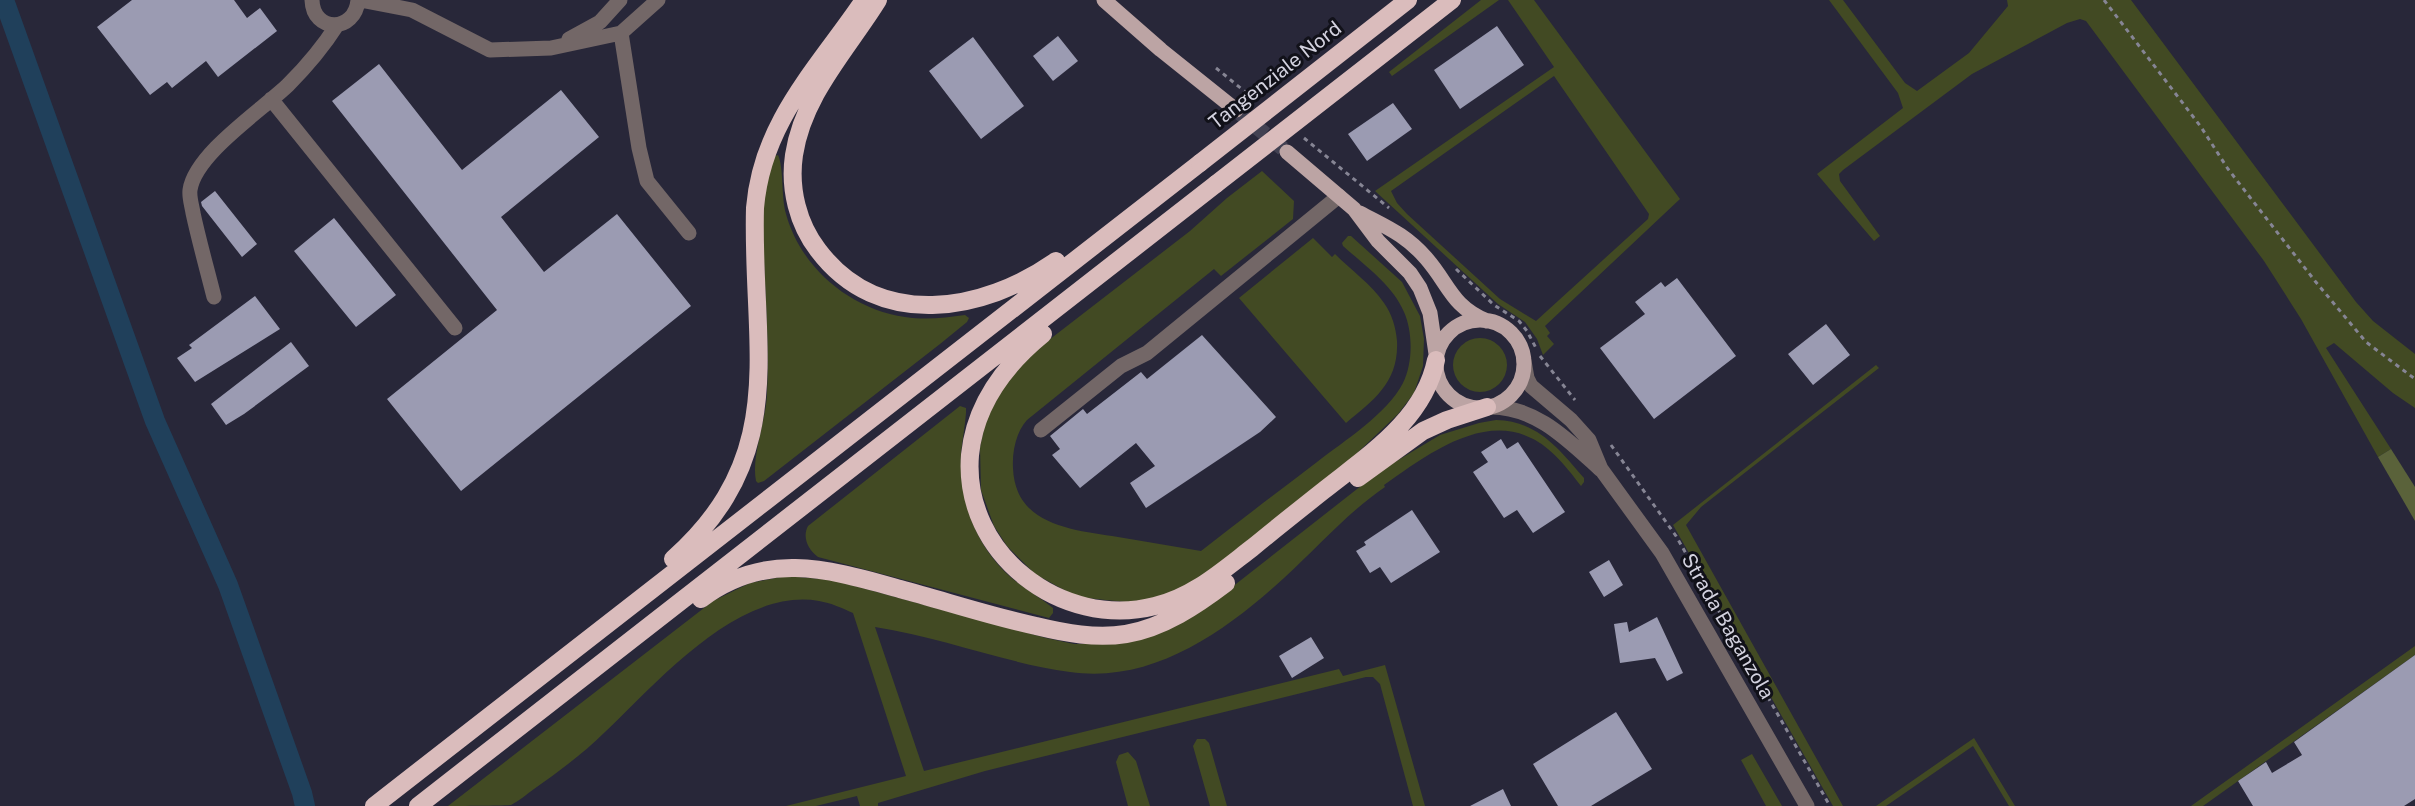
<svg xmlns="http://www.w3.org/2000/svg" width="2415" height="806" font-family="'Public Sans',sans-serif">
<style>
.green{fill:#424a23;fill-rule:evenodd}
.forest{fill:#5a623a}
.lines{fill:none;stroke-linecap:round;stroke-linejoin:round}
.canal{stroke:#20405b;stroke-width:20}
.building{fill:#9b9bb2}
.major-tunnel{stroke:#424152;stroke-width:15;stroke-dasharray:15 8;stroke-linecap:butt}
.path{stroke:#868594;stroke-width:3;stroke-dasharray:4.5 4.5;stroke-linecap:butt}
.minor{stroke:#736767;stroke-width:15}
.major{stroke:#bca4a4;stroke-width:15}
.highway{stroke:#dabcbc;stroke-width:18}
.highway-bridge{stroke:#dabcbc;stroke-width:18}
.labels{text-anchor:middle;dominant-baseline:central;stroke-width:6;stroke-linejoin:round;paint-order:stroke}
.street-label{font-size:20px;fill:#d3d2df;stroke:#111119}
</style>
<rect width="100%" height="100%" fill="#282739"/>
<path class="green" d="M 1481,0 L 1499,0 L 1392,76 L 1389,72 Z
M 1508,0 L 1534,0 L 1680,199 L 1545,326 L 1550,333 L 1547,336 L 1554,344 L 1543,355 L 1537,339 L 1525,322 L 1498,304 L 1375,191 L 1554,67 ZM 1554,76 L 1649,214 L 1648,219 L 1536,321 L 1500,299 L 1407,214 L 1397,203 L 1391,191 Z
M 1829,0 L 1843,0 L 1905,83 L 1917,91 L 1969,53 L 2008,6 L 2007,0 L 2131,0 L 2356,302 L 2373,321 L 2415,354 L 2415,408 L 2393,393 L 2334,343 L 2326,348 L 2391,449 L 2378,457 L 2301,319 L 2264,261 L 2086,21 L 2080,19 L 2067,23 L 1972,74 L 1843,170 L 1839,174 L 1840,181 L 1880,236 L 1874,241 L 1817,174 L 1903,108 L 1898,93 Z
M 778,155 C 784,168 781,196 786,214 C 801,268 850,309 905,317 C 925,320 945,318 965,315 L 969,318 L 967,322 L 940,344 L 764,481 L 758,483 L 756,481 C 751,457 766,421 767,394 C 770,335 763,276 763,218 L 765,191 L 774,156 Z
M 1262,171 L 1294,201 L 1293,219 L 1221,276 L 1214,269 L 1027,420 C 1016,432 1012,452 1013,468 C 1015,526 1074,530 1118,537 C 1146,542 1173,546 1201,551 C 1239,521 1278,492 1317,462 C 1344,441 1387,414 1403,383 C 1413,363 1413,332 1404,312 C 1392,284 1364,265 1343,246 L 1342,243 L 1348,236 L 1351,236 L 1402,282 L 1420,316 L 1424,339 L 1423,366 L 1414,393 L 1398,414 L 1354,456 L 1209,572 L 1180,590 L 1135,603 L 1077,597 L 1035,574 L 1007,546 L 994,526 L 981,490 L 980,447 L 986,420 L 1008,379 L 1036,350 L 1190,231 L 1227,198 Z
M 1313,238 L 1332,257 L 1335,254 C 1351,270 1371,284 1384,303 C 1392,314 1396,328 1397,341 C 1399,382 1374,400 1346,423 L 1239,298 Z
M1453 365a27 27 0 1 1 54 0a27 27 0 1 1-54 0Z
M 1876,365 L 1879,368 L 1701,507 L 1686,525 L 1843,806 L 1833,806 L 1673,525 Z
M 960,406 L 966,408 L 966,413 C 965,427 962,441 961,454 C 959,498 974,541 1005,572 C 1019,586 1037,595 1053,608 L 1053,613 L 1049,618 L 818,557 C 808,550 802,537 808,526 Z
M 1496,420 C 1538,421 1559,449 1584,478 L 1584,482 L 1581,486 C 1568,469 1551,447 1531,438 C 1481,413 1424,457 1384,485 L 1385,487 C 1347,513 1318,547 1284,578 C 1226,631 1153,684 1070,672 C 1004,663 941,637 875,627 L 924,771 L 1339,669 L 1343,676 L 1385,665 L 1425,806 L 1413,806 L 1380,684 L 1373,677 L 1366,677 L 985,771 L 878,803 L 878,806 L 860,806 L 857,796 L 816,806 L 786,806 L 906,776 L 853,613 C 842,608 831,603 819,601 C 738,587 657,683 605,732 C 584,753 558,772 534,789 C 527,794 519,801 511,805 C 502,806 461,806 448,806 L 713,601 L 750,583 L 786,576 L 833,580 L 1046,638 L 1074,644 L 1105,644 L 1227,591 L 1380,471 L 1440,435 L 1479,423 Z
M 2415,646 L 2415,655 L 2203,806 L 2191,806 Z
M 1974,738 L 2015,806 L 2009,806 L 1973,746 L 1886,806 L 1876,806 Z
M 1205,739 L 1209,743 L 1227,806 L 1210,806 L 1193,746 L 1197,739 Z
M 1128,752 L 1136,761 L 1150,806 L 1128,806 L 1116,762 L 1119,755 Z
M 1752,754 L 1782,806 L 1766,806 L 1741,760 Z"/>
<path class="forest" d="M 2391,449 L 2415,487 L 2415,521 L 2378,457 Z"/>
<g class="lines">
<path class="canal" d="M 4,0 L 155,421 L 228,585 L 302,793 L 305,806"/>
</g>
<path class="building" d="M 132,0 L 234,0 L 247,18 L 260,8 L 277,31 L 218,77 L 206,61 L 172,88 L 167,82 L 150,95 L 97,27 Z
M 1497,26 L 1524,65 L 1460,109 L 1434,70 Z
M 1058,36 L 1078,61 L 1053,81 L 1033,56 Z
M 973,37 L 1024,106 L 981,139 L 929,71 Z
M 379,64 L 462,170 L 561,90 L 599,137 L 501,217 L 544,272 L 617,214 L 691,306 L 461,491 L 387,399 L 497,310 L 332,101 Z
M 1393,103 L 1412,129 L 1367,161 L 1348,134 Z
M 215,191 L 257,244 L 242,257 L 202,206 L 201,202 Z
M 334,218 L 396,295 L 356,327 L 294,251 Z
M 1677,278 L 1736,356 L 1654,419 L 1600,348 L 1645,314 L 1635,302 L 1661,282 L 1665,287 Z
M 255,296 L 280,329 L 195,382 L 177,358 L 192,348 L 189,345 Z
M 1826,324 L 1850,355 L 1813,385 L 1788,354 Z
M 1202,335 L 1276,417 L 1260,432 L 1146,508 L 1130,483 L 1155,466 L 1136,443 L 1080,488 L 1052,455 L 1060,449 L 1050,436 L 1083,409 L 1087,414 L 1141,372 L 1147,379 Z
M 291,342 L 309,366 L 244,414 L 226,425 L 211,404 Z
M 1501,439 L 1507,449 L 1518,442 L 1565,512 L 1533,533 L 1517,510 L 1504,518 L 1473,472 L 1488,462 L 1481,452 Z
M 1412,510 L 1440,552 L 1391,583 L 1380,567 L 1370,573 L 1356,551 L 1366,545 L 1364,542 Z
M 1609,560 L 1623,585 L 1604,597 L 1589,572 Z
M 1657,617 L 1683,673 L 1667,681 L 1655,658 L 1620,663 L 1614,624 L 1627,622 L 1629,632 Z
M 1311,637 L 1324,658 L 1292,678 L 1279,656 Z
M 2415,655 L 2415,799 L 2404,806 L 2253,806 L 2238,781 L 2266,762 L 2272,773 L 2302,755 L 2294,742 Z
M 1616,712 L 1652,769 L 1591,806 L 1558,806 L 1533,764 Z
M 1503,789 L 1511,806 L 1470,806 Z"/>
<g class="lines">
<path class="major-tunnel" d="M 1236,110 L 1287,152"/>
<path class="path" d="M 2104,0 L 2201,127 L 2228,169 L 2315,281 L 2366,342 L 2415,379
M 1216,68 L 1254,99
M 1304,138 L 1389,208
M 1456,269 L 1494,305 L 1519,321 L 1527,331 L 1537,350
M 1540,356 L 1575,400
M 1611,445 L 1676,536 L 1830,806"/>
<path class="minor" d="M 312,0 C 313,33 355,33 358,0
M 360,0 L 412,10 L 490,50 L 551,48 L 621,33 L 658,0
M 621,33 L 639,148 L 647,181 L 689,233
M 569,39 L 600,22 L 620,0
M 271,99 L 455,328
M 214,297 C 207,269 199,241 193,213 C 192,206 189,197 190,190 C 195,154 262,110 288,85 C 307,66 323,47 337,25
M 1524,361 L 1527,378 L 1531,386 L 1571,420 L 1589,440 L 1601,469 L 1662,553 L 1807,806
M 1487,407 C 1535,405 1568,440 1601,470
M 1041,430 L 1121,366 L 1147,353 L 1339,196"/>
<path class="major" d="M 1104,0 L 1161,50 L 1236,110
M 1287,152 L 1354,209 L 1378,241 L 1410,273 L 1420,288 L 1430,313 L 1436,354
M 1360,213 C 1386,227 1405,234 1426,258 C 1449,284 1451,306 1487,321
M1436 364a44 44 0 1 1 88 0a44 44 0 1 1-88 0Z"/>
<path class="highway" d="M 878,0 C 847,50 803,95 794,155 C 789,189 798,224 818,250 C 879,331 983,312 1056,261
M 1043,334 C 1005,365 975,404 970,455 C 962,554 1062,630 1155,606 C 1193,597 1222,571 1252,548 C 1275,529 1299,510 1323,491 C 1368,455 1424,420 1436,360
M 1358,478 L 1423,431 L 1447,420 L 1487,407
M 673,559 C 792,453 751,347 755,208 C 762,122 818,68 864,0
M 701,599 C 766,550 828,569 900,589 C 945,601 990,616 1036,626 C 1065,633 1096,639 1126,634 C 1163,628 1197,605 1226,583
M 374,806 L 1200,163
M 418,806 L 1216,184"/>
<path class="highway-bridge" d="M 1200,163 L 1408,0
M 1216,184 L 1452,0"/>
</g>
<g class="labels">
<g class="street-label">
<text transform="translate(1275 75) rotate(-38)">Tangenziale Nord</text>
<text transform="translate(1728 626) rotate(60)">Strada Baganzola</text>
</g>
</g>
</svg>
